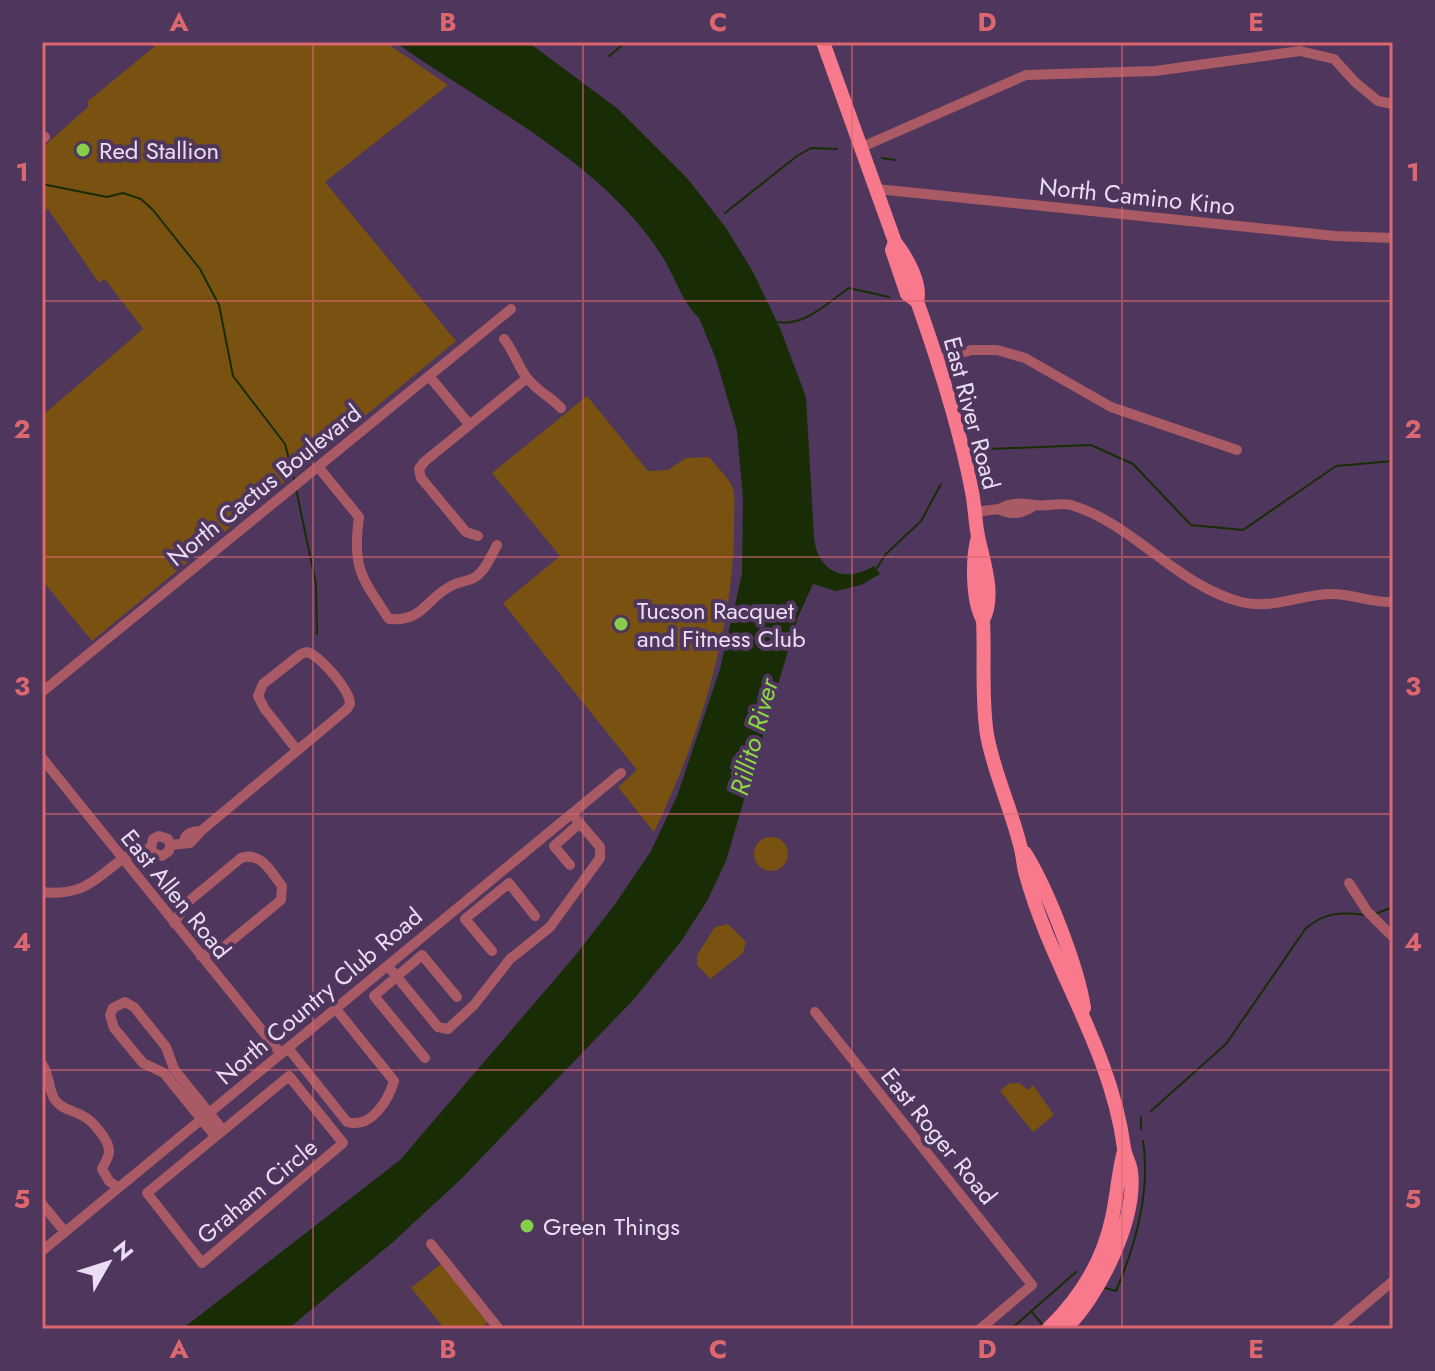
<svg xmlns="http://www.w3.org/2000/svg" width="1435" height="1371" font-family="Jost,sans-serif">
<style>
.green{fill:#795110}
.water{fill:#182d06}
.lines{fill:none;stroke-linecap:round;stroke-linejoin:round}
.stream{stroke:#182d06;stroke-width:2}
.minor{stroke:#a95a64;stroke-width:10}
.major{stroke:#f8798b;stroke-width:14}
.grid{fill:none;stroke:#dd676f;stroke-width:2;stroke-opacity:0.55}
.poi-dot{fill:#87cf4a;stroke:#4f365c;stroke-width:3}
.labels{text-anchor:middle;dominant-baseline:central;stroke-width:8;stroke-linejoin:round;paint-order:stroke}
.poi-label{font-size:24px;fill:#ebddf4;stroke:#4f365c;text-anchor:start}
.street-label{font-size:24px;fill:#ebddf4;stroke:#4f365c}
.water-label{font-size:26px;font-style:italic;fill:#8ad940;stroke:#4f365c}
.neatline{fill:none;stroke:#dd676f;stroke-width:3}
.grid-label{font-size:26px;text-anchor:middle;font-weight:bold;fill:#dd676f}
</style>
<rect width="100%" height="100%" fill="#4f365c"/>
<path class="green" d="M 160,42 L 385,42 L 448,85 L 325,182 L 456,341 L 92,641 L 42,580 L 42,416 L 143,329 L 105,279 L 99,283 L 48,209 L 42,210 L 42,148 L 89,106 L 87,102 Z
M 587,396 L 648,471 L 668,470 L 686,458 L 709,457 C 716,466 726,475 732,486 C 736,494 734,511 734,522 C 735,624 699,740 654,832 L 618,787 L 637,770 L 503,603 L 560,556 L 492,473 Z
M754 854a17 17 0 1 1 34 0a17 17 0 1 1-34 0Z
M 728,924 L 746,942 L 743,953 L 710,979 L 697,965 L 697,955 L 715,927 Z
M 1019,1083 L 1028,1090 L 1033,1085 L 1054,1115 L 1033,1132 L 1000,1091 L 1008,1084 Z
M 441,1264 L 488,1322 L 479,1329 L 445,1329 L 411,1288 Z"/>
<path class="water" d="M 395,42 L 528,42 L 618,109 L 688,179 L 726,228 L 753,272 L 780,328 L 806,397 L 814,538 C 818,572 845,584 874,566 L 880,574 L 861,585 L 836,591 L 813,584 L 798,617 L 726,861 L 707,901 L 682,940 L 635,998 L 460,1180 L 393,1242 L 288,1329 L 182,1329 L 400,1160 L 574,957 L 613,907 L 651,851 L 677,796 L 720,669 L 742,574 L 743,499 L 737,431 L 716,359 L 699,318 C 681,301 675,276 662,256 C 645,229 621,203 597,182 C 537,129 461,89 395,42 Z"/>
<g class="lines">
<path class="stream" d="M 609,56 L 626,42
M 882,158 L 895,160
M 42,184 L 107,197 L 123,193 L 141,199 L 153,210 L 200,269 L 219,305 L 233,376 L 285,444 L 294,479
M 725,213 L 797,156 L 811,148 L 837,149
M 778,322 C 804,327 829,302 849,288 L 889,297
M 987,449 L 1091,445 L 1133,464 L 1191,525 L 1243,530 L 1336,466 L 1393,461
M 296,489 L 316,584 L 317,634
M 877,568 L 885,555 L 921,521 L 941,484
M 1375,914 L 1393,907
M 1151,1111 L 1226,1044 L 1306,928 C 1326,912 1340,912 1365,915
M 1141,1117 L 1141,1129
M 1105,1288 L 1116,1291 C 1135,1246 1151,1191 1143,1141
M 1031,1311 L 1042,1324
M 1011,1329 L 1076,1272"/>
<path class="minor" d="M 42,139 L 45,137
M 862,147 L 1026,75 L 1155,71 L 1300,51 L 1334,59 L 1355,82 L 1378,101 L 1393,104
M 877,189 L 1335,236 L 1393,238
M 504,339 C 514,351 517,365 527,378 C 539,393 549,395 561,408
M 938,360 L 971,350 L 997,350 L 1025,358 L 1111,407 L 1237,450
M 429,376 L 469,424
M 319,468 L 359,517 C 352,568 361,577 389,619 C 425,622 426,597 453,585 C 463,580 473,582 481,572 C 488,565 492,554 497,545
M 1035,505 C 1023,514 1012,516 999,509 C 1011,502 1021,503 1034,505 C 1046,507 1059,502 1071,505 C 1134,524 1176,585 1241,602 C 1273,610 1301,594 1332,594 C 1353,594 1372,603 1393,602
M 975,512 L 999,509
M 478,536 L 466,532 L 421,478 L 419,469 L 424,462 L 527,378
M 42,692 L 511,309
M 42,758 L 281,1054
M 184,842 C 185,833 192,831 201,831
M 170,845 L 168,839 L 159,836 L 153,839 L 151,848 L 153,853 L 162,856 L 169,851 L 170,845 L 190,843 L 201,831 L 347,709 L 350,704 C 350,690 320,656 307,652 L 301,654 L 263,684 L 258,696 L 264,708 L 297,750
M 570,865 L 554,846 L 580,823
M 1349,883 L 1367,911 L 1393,937
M 42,892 C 102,899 105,855 151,848
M 174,923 L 189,901 L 241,858 C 261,851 271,872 282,886 L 281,900 L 225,946 L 201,956
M 492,951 L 465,919 L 509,883 L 535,916
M 388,966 L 438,1027 L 448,1029 L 474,1005 L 510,959 L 550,927 L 600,858 L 600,847 L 572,814
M 815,1012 L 1032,1285 L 980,1329
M 288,1048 L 347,1122 C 371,1129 388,1101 394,1081 L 336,1009
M 425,1058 L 374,996 L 422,955 L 457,997
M 42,1064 C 50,1075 48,1090 55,1100 C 63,1110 73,1110 83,1116 C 92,1120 110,1141 109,1152 C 109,1157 104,1164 102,1169 L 109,1181 L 118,1188
M 289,1076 L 343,1143 L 202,1263 L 147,1193 Z
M 215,1136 L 164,1073 L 143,1063 L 114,1028 L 110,1015 L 113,1008 L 125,1002 L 134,1007 L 166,1047 L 174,1069 L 222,1129
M 42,1204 L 65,1232
M 431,1244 L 499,1329
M 42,1251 L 621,773
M 1336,1329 L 1393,1281"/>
<path class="major" d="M 823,42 L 895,242 C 906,256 922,284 917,301 L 907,294 L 892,250 L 895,242
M 917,301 C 939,363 960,428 972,492 C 975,507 975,521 978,536 C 983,561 996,595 983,620
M 978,537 C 972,558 972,601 983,620 C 985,658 981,697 987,735 C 994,773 1011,808 1020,845 C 1023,855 1023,865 1026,875 C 1052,969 1111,1049 1124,1148 C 1125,1156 1130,1163 1131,1171 C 1137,1220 1099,1296 1065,1329
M 1025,853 C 1047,888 1078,967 1084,1008
M 1048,1329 C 1079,1299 1103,1261 1112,1218 C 1117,1196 1118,1173 1124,1151"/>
</g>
<path class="grid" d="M 313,42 L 313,1329M 583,42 L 583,1329M 852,42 L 852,1329M 1122,42 L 1122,1329M 42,301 L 1393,301M 42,557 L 1393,557M 42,814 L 1393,814M 42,1070 L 1393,1070"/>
<g class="poi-dot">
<circle cx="83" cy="150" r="8"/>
<circle cx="621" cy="624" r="8"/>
<circle cx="527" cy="1226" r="8"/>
</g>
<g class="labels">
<g class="poi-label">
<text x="99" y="150">Red Stallion</text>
<text x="637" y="610">Tucson Racquet<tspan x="637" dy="28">and Fitness Club</tspan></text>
<text x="543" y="1226">Green Things</text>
</g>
<g class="street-label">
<text transform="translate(1137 196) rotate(6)">North Camino Kino</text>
<text transform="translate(972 413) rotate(75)">East River Road</text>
<text transform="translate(264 485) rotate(-39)">North Cactus Boulevard</text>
<text transform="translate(176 894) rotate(51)">East Allen Road</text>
<text transform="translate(319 996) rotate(-40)">North Country Club Road</text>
<text transform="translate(939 1136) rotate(51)">East Roger Road</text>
<text transform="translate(257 1191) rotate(-40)">Graham Circle</text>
</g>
<g class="water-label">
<text transform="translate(754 737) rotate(-75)">Rillito River</text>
</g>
</g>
<rect width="1435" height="1371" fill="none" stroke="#4f365c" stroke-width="88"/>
<g transform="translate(108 1263) rotate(51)" stroke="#4f365c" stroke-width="6" paint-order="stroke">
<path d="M0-6L14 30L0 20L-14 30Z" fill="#ebddf4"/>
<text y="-12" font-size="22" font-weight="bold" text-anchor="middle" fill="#ebddf4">N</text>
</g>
<rect x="44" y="44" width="1347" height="1283" class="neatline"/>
<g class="grid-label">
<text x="179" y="31">A</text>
<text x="448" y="31">B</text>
<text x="718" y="31">C</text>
<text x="987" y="31">D</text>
<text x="1256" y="31">E</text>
<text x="22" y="181">1</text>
<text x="1413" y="181">1</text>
<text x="22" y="438">2</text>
<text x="1413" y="438">2</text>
<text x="22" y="695">3</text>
<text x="1413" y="695">3</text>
<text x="22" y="951">4</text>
<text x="1413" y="951">4</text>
<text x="22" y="1208">5</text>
<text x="1413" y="1208">5</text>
<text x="179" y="1358">A</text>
<text x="448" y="1358">B</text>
<text x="718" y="1358">C</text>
<text x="987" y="1358">D</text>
<text x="1256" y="1358">E</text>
</g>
</svg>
